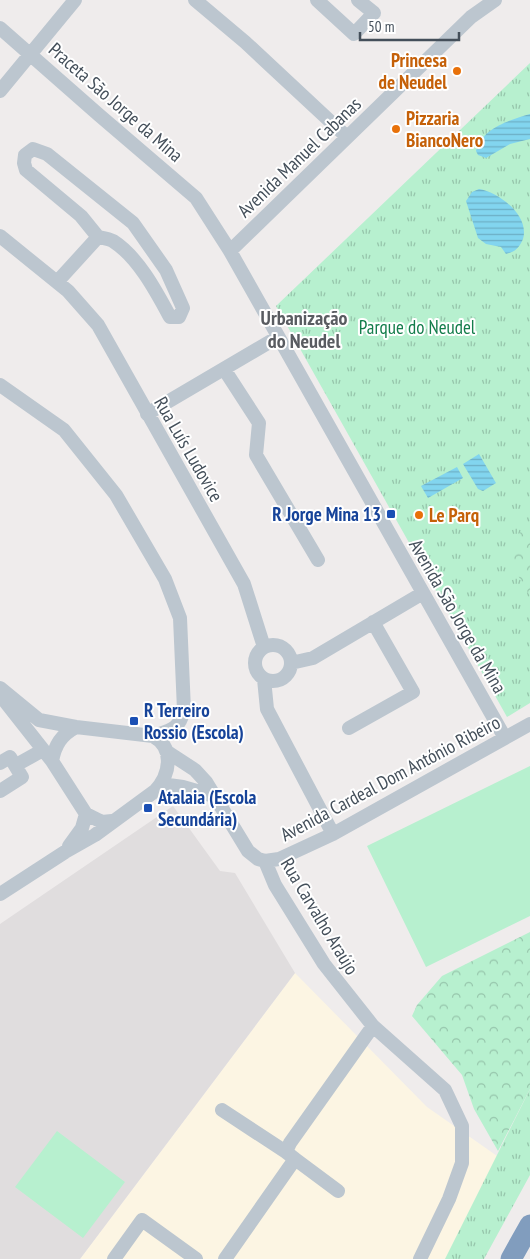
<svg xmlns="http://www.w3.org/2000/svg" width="530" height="1259" font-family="'PT Sans Narrow',sans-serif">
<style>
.commercial{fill:#fcf5e3}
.education{fill:#e0ddde}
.grass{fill:url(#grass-tufts)}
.forest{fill:url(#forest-crowns)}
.pitch{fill:#b7f0cf}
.water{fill:url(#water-rules)}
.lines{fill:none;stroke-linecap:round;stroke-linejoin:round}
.minor{stroke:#bcc6cf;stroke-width:14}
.highway{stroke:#819dbe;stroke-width:21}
.food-dot{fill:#e8710a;stroke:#fff;stroke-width:2}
.transit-dot{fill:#1a4fb4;stroke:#fff;stroke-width:2}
.labels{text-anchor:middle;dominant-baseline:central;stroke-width:4;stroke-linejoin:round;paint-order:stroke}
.food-label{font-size:19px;font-weight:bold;fill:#c56008;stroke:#fff;text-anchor:start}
.street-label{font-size:19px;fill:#444f5a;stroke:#fff}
.park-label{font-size:19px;fill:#137d4b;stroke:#fff}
.transit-label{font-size:19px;font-weight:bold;fill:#164399;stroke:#fff;text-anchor:start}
.neighbourhood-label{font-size:20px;font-weight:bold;fill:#595c61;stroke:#fff}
</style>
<defs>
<pattern id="grass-tufts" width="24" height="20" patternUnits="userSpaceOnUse" patternTransform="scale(1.25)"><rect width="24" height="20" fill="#b7f0cf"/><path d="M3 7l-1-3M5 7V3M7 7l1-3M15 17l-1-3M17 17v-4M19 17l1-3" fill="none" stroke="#96c5ab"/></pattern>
<pattern id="forest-crowns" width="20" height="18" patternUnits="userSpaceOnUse" patternTransform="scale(1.25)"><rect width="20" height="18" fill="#b7f0cf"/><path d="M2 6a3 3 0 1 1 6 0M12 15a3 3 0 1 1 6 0" fill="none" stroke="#96c5ab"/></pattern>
<pattern id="water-rules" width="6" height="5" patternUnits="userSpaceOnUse" patternTransform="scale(1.25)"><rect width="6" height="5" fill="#82d5ef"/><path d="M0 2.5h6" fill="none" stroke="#6cafc5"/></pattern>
</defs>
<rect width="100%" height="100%" fill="#efecec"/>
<path class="commercial" d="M 295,973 L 427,1107 L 510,1165 L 465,1259 L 80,1259 Z"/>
<path class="education" d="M 173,806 L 220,871 L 235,873 L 295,973 L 80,1259 L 0,1259 L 0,924 Z"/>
<path class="grass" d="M 530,63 L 530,703 L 507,717 L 276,306 Z
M 530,1089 L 530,1175 L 484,1259 L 445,1259 Z"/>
<path class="forest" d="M 530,526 L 530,596 L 509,560 L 518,534 Z
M 530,932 L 530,1089 L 498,1151 L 474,1109 L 462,1075 L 412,1016 L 417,1005 L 442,976 Z"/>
<path class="pitch" d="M 530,766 L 530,916 L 426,967 L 367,846 Z
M 57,1131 L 125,1182 L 83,1238 L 15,1187 Z"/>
<path class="water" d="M 530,114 L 530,139 L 510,144 L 486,158 L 478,155 L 476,151 C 482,128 510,120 530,114 Z
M 479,189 C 499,192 530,216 523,239 C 519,248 515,252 506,254 L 501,247 L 486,244 L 478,238 L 466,201 L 472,192 Z
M 479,454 L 496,483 L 483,491 L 478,489 L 463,464 Z
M 457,467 L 463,478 L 428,498 L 421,486 Z"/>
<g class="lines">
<path class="minor" d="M 195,0 L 245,42 L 347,137
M 317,0 L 354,34 L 374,13 L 358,0
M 0,28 L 99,115 L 196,198 L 230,251 L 505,738
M 0,91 L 75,0
M 0,236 L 68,291 L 98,325 L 244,584 L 264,647
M 230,251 L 471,17 L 495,0
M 57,282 L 98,237 C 103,238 109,239 113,241 C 138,257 156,291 170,317 L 179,317 L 183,308 L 166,270 L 133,223 L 47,154 L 33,149 L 25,155 L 24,163 L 26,170 L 81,216 L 98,237
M 224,369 L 259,423 L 256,455 L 318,560
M 0,385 L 64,430 L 116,495 L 165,579 L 180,618 L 184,710 C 179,730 171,730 153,736
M 147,414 L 278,337
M255 663a18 18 0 1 1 36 0a18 18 0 1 1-36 0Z
M 291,663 L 313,658 L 423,593
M 264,679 L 267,709 L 333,834
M 0,688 L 39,720 L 76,727 L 153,736 C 175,748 170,775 155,791 L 95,835 L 65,852 L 0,894
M 4,700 L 52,761 L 86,814 L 102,822 L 112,821
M 349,728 L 413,692 L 373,622
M 166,751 L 195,770 L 206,782 L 248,851 L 258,859 L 265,861 L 279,859 L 333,834 L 530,724
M 52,761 C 55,745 61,735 76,727
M 0,763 L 10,757 L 22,777 L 0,791
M 16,765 L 43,750
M 161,784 L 183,787 L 214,796
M 69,846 L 82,828 L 86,814
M 265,861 L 275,885 L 324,964 L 373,1026 L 445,1090 L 462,1126 L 462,1163 L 449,1199 L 420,1259
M 222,1110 L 286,1152
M 295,1159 L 338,1191
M 114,1259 L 142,1220 L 196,1259
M 225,1259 L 295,1159 L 286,1152 L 290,1143 L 373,1026"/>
<path class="highway" d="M 511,1259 L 530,1225"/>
</g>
<g class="food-dot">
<circle cx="457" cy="71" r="5"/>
<circle cx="396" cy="129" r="5"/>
<circle cx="419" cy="515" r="5"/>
</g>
<g class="transit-dot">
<rect x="386" y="509" width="10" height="10" rx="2.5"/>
<rect x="129" y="716" width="10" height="10" rx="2.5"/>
<rect x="143" y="803" width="10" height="10" rx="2.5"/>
</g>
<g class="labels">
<g class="food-label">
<text x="447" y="60" text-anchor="end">Princesa<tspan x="447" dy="22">de Neudel</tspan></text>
<text x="406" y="118">Pizzaria<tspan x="406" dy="22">BiancoNero</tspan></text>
<text x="429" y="515">Le Parq</text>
</g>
<g class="street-label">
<text transform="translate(116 102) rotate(41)">Praceta São Jorge da Mina</text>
<text transform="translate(299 157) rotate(-44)">Avenida Manuel Cabanas</text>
<text transform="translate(189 449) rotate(60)">Rua Luís Ludovice</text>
<text transform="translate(458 616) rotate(60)">Avenida São Jorge da Mina</text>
<text transform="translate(390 778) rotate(-28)">Avenida Cardeal Dom António Ribeiro</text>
<text transform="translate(320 916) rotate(59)">Rua Carvalho Araújo</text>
</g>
<g class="park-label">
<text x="417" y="327">Parque do Neudel</text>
</g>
<g class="transit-label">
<text x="381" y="514" text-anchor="end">R Jorge Mina 13</text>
<text x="144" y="710">R Terreiro<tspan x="144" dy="22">Rossio (Escola)</tspan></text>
<text x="158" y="797">Atalaia (Escola<tspan x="158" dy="22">Secundária)</tspan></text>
</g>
<g class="neighbourhood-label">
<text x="304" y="318">Urbanização<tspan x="304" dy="23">do Neudel</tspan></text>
</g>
</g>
<path d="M360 32v8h99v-8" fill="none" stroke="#444f5a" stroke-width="2.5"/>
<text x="368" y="32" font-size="15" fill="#444f5a" stroke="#ffffff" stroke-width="4" paint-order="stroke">50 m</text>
</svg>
